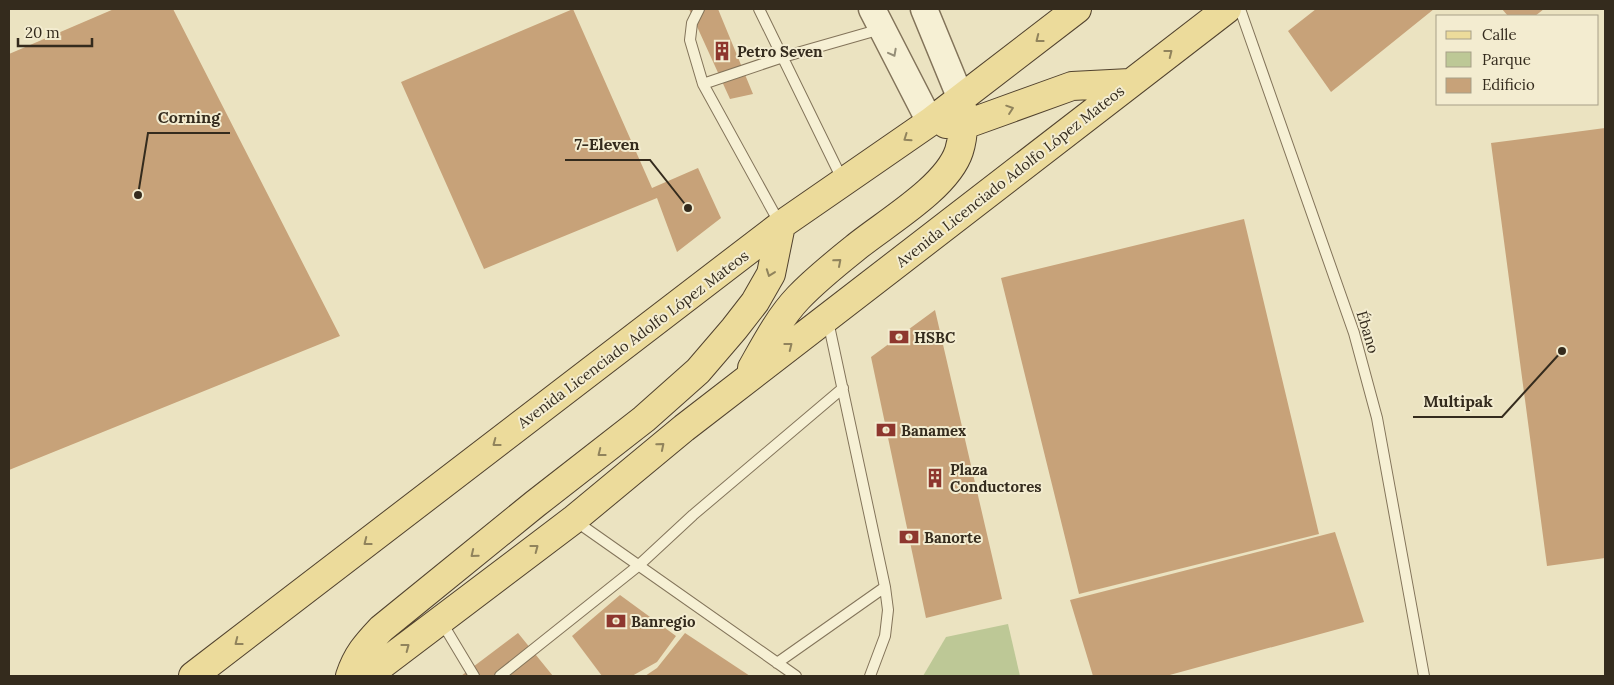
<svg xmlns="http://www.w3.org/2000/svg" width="1614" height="685" font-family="Lora,serif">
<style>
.green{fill:#bdc896}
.building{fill:#c7a279}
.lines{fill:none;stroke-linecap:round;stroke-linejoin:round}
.service-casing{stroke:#83745a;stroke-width:12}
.tertiary-casing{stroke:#83745a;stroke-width:29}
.primary-casing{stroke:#51422e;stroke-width:30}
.service{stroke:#f6f0d4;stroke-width:10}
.tertiary{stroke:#f6f0d4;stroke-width:26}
.primary{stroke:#ecdb9b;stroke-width:28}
.oneway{stroke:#90835c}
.oneway2{stroke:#958e78}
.labels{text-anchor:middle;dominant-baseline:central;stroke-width:4;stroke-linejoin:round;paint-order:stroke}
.poi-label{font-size:15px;font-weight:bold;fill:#342b1d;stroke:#f3ecd0;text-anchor:start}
.street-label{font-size:15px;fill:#342b1d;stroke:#f3ecd0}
.leader{fill:none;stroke:#342b1d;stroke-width:2}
.callout-dot{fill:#342b1d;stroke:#f3ecd0;stroke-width:2}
.callout-label{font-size:16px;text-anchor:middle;font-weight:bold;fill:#342b1d;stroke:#f3ecd0;stroke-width:4;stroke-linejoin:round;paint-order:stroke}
</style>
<rect width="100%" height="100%" fill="#ebe3c1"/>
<path class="green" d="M 1008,624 L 1020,676 L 923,676 L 946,637 Z"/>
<path class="building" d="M 114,9 L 173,9 L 340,336 L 9,470 L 9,54 Z
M 573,9 L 652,188 L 698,168 L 721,218 L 677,252 L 657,198 L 484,269 L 401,82 Z
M 689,9 L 718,9 L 753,94 L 730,99 Z
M 1316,9 L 1434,9 L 1331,92 L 1288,31 Z
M 1502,9 L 1544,9 L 1535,16 L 1508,16 Z
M 1605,128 L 1605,558 L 1547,566 L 1491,143 Z
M 1244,219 L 1319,534 L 1079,594 L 1001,278 Z
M 935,310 L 1002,599 L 926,618 L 871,357 Z
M 1335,532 L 1364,622 L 1166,676 L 1093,676 L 1070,600 Z
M 620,595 L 676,636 L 657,662 L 632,676 L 602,676 L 572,636 Z
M 518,633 L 553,676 L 461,676 Z
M 685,633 L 750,676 L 645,676 L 657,668 Z"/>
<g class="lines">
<defs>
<path id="service" d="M 699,9 L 692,23 L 690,40 L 703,84 L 780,224
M 759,9 L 843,181
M 1240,9 L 1354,333 L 1377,418 L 1424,676
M 703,84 L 783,57 L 881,29
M 828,321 L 885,587 L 888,610 L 885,636 L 870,676
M 574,520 L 796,676
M 441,621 L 474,676
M 777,663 L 885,587
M 500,676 L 638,566 L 693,515 L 843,388"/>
<path id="tertiary" d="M 872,9 L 930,122
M 924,9 L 961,99"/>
<path id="primary" d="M 946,124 L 964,125 L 1072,86 L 1130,83
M 752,368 C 765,345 779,318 798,298 C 815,280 835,264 855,248 C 884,224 947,188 959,151 C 965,132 963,118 961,99
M 193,676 L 781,225 L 930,122 L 1077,9
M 350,676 C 357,655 366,645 381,629 L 535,504 L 644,419 L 698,371 L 734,329 L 755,302 L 771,274 L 781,225
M 367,676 L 573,520 L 684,428 L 1227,9"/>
</defs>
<use href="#service" class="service-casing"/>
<use href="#tertiary" class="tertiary-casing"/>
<use href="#primary" class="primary-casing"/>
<use href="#service" class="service"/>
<use href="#tertiary" class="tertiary"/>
<use href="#primary" class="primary"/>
</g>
<defs><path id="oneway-chevron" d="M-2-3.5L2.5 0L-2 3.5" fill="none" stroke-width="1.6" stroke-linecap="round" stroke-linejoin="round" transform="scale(1.25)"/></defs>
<g class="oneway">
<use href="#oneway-chevron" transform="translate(1039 39) rotate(142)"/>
<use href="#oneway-chevron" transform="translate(1169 53) rotate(-38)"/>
<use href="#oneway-chevron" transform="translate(1010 109) rotate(-19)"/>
<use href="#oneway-chevron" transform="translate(907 138) rotate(145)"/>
<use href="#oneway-chevron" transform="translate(838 262) rotate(-41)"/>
<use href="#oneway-chevron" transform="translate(770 273) rotate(110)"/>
<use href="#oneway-chevron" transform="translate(789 346) rotate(-38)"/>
<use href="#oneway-chevron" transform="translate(496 443) rotate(143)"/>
<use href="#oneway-chevron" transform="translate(661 446) rotate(-40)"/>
<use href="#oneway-chevron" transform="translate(601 453) rotate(142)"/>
<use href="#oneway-chevron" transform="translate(367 542) rotate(142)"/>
<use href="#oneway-chevron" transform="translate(535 548) rotate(-37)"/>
<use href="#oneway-chevron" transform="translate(474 554) rotate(141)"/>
<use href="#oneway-chevron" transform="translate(238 642) rotate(142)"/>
<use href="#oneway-chevron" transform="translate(406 647) rotate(-37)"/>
</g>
<use class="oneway2" href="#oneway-chevron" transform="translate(893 53) rotate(62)"/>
<defs>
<symbol id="building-bare" viewBox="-9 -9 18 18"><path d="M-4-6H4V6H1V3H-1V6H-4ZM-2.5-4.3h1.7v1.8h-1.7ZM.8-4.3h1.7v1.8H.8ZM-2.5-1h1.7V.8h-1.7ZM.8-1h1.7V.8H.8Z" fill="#8e372e" stroke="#f3ecd0" stroke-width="2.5" paint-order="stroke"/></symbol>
<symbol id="bank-bare" viewBox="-9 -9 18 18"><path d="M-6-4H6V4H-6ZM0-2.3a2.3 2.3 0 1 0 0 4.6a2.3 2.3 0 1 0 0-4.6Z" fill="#8e372e" stroke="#f3ecd0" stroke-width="2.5" paint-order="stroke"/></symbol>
</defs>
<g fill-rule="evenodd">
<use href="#building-bare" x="708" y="37" width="28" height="28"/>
<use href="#bank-bare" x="885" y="323" width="28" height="28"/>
<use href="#bank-bare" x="872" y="416" width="28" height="28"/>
<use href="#building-bare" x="921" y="464" width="28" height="28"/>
<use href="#bank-bare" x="895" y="523" width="28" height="28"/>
<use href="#bank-bare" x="602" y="607" width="28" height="28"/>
</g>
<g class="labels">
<g class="poi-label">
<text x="737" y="51">Petro Seven</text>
<text x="914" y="337">HSBC</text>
<text x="901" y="430">Banamex</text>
<text x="950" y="469">Plaza<tspan x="950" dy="17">Conductores</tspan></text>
<text x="924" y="537">Banorte</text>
<text x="631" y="621">Banregio</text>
</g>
<g class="street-label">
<text transform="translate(1010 176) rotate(-38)">Avenida Licenciado Adolfo López Mateos</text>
<text transform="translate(1368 332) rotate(73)">Ébano</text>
<text transform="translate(633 339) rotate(-37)">Avenida Licenciado Adolfo López Mateos</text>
</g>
</g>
<path class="leader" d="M138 195L148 133H230M688 208L650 160H565M1562 351L1502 417H1413"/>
<g class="callout-dot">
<circle cx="138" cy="195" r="5"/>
<circle cx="688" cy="208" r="5"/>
<circle cx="1562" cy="351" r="5"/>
</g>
<g class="callout-label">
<text x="189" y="123">Corning</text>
<text x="607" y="150">7-Eleven</text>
<text x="1458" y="407">Multipak</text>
</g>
<rect width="1614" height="685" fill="none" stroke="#342b1d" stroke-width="20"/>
<rect x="1436" y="15" width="162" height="90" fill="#f3ecd0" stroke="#a79f88"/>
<rect x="1446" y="31" width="25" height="8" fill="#ecdb9b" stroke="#a79f88"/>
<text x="1482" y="40" font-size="15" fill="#342b1d">Calle</text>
<rect x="1446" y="52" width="25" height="15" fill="#bdc896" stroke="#a79f88"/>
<text x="1482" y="65" font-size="15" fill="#342b1d">Parque</text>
<rect x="1446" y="78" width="25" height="15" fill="#c7a279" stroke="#a79f88"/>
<text x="1482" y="90" font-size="15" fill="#342b1d">Edificio</text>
<path d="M18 38v8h74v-8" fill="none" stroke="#342b1d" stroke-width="2.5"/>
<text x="25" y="38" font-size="15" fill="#342b1d" stroke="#f3ecd0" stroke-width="4" paint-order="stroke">20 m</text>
</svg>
